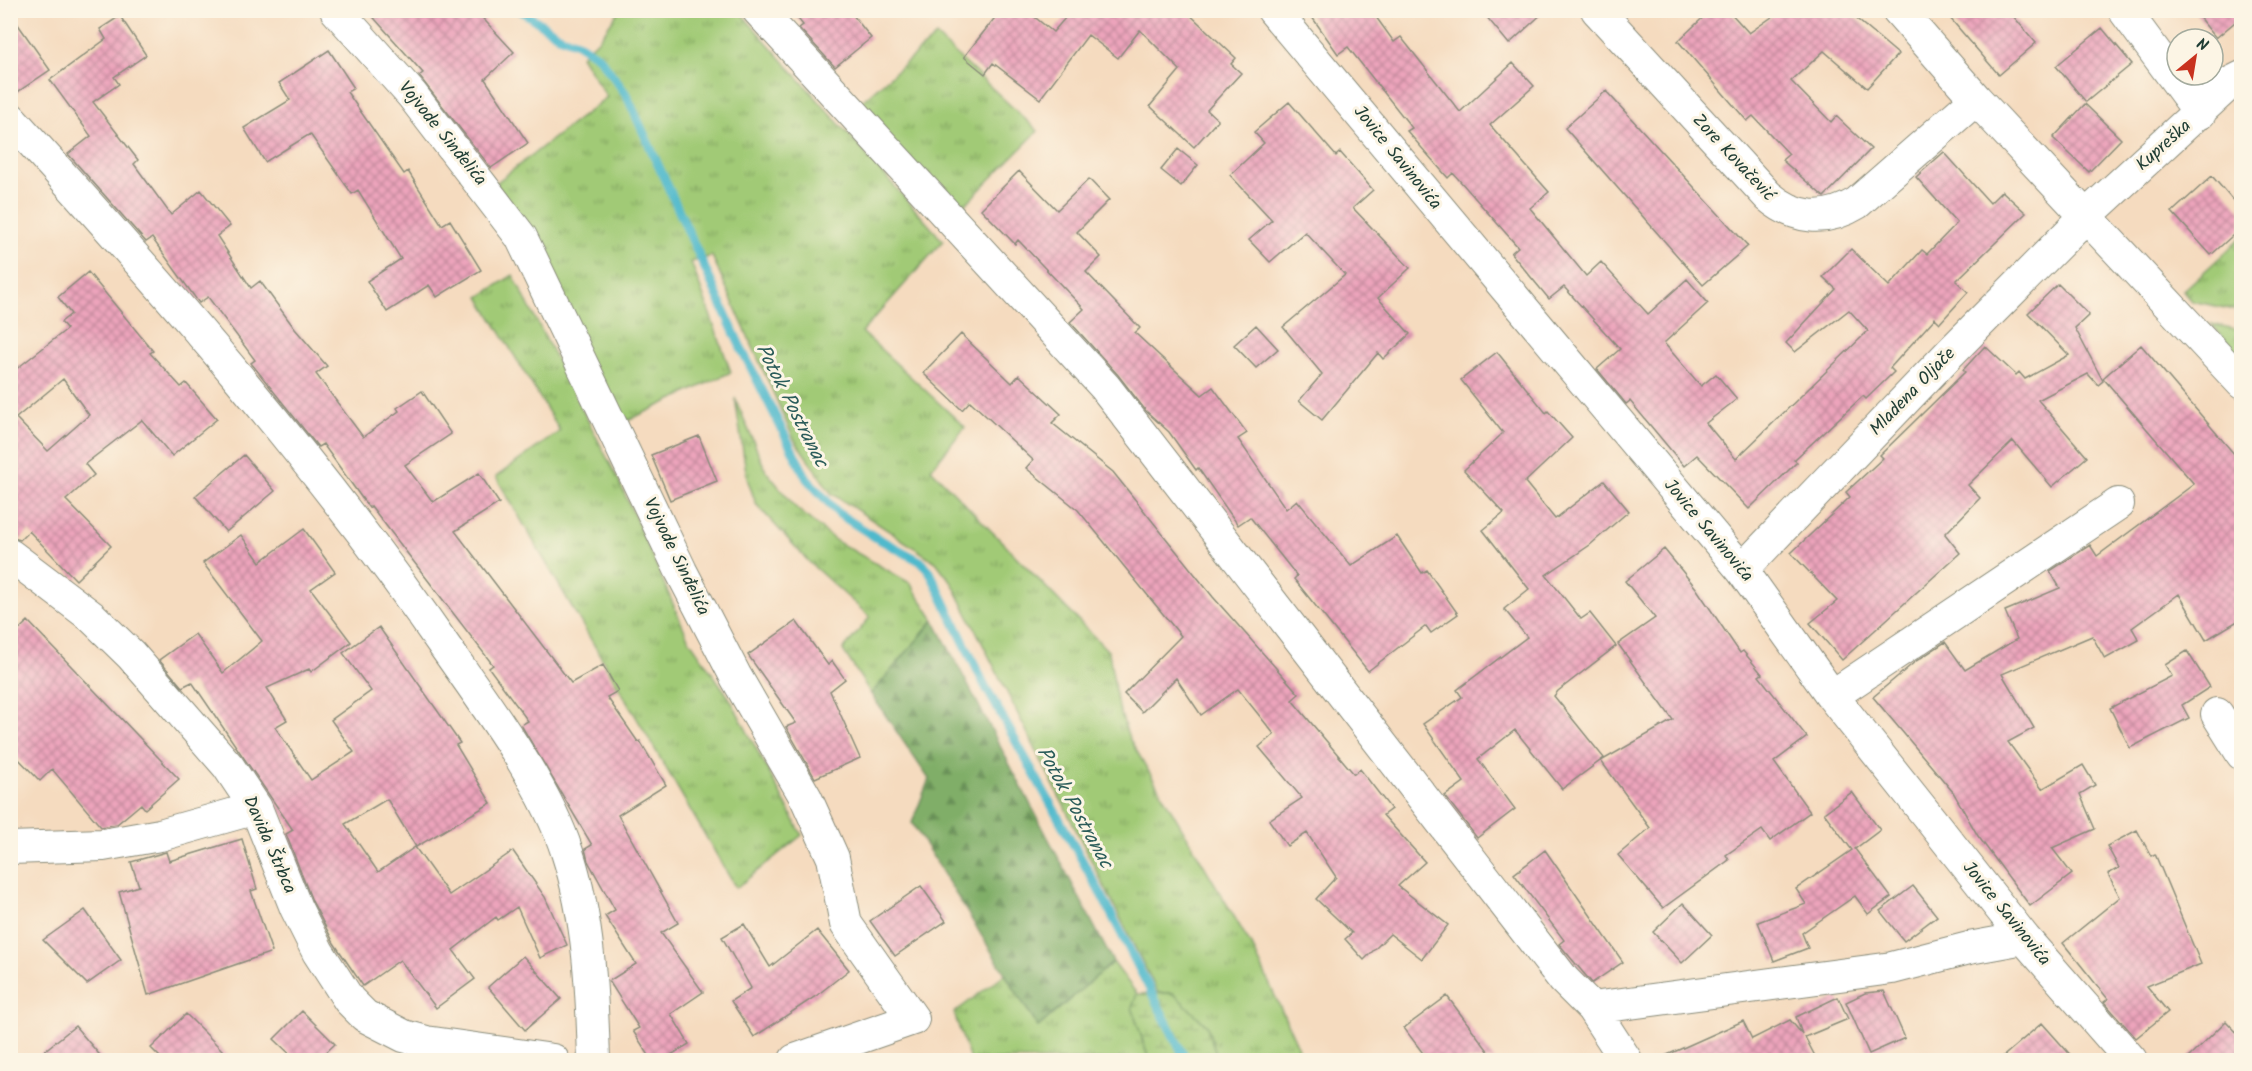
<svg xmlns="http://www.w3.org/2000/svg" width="2252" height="1071" font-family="Kalam,sans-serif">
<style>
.grass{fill:url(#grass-tufts);stroke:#608455;stroke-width:1.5}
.forest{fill:url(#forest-firs);stroke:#50764e;stroke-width:1.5}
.wetland{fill:url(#wetland-marsh);stroke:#608455;stroke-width:1.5}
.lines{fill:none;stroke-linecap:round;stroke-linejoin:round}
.stream{stroke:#4fb9cc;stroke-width:9}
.building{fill:url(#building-cross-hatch);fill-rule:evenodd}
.minor-casing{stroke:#8a8c7a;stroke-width:34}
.minor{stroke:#fff;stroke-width:32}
.labels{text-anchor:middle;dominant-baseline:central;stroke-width:6;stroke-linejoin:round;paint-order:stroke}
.street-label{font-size:18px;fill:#1f3d34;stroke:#fcf5e5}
.water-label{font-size:20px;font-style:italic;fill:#2b5c5a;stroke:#fcf5e5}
</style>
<defs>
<pattern id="grass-tufts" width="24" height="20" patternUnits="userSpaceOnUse" patternTransform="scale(1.5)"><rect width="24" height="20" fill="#a1ca76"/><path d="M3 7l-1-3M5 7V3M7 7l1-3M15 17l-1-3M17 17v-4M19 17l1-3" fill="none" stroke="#83a562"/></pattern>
<pattern id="forest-firs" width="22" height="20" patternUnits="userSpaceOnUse" patternTransform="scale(1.5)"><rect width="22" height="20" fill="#80ae67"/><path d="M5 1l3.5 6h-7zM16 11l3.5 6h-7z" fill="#688f56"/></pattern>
<pattern id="wetland-marsh" width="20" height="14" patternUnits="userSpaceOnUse" patternTransform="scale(1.5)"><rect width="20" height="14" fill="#a1ca76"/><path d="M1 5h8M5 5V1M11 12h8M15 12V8" fill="none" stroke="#83a562"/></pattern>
<pattern id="building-cross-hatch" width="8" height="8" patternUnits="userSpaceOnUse" patternTransform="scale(1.5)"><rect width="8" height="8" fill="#eda4bc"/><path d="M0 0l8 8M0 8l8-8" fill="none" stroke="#bf879a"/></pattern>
</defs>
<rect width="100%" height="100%" fill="#fcf5e5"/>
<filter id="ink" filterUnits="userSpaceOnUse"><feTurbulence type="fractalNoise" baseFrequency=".0167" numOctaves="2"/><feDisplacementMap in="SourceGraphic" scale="12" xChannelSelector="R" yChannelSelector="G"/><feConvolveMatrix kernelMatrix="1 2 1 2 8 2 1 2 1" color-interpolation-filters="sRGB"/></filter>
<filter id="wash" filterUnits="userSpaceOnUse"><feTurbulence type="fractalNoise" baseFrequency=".008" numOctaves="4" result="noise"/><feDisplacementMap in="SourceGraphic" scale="24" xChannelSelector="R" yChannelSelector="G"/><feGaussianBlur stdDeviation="1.35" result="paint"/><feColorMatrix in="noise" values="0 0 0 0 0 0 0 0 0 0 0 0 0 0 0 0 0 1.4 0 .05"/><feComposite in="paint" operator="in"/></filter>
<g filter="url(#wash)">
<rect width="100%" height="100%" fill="#f5dbbf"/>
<path class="grass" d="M 619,11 L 739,11 L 943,241 L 862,332 L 965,427 L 931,469 L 1109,652 L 1117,702 L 1129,738 L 1255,952 L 1304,1060 L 1218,1060 L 1207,1026 L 1173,993 L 1158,993 L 952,583 L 936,562 L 831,493 L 794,439 L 712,256 L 691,262 L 731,372 L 616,426 L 492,186 L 607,97 L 581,56 L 600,38 Z
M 936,36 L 1038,131 L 953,217 L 853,109 Z
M 2241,238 L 2241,311 L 2191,301 L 2183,291 Z
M 513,275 L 619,481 L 688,638 L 730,699 L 802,835 L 736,888 L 496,477 L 560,431 L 479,297 Z
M 2211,324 L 2241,330 L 2241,357 Z
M 735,398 L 766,471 L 797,509 L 836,541 L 910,583 L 934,620 L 871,694 L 843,650 L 870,617 L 811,564 L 756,504 L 747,478 Z
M 1113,962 L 1137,994 L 1132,1007 L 1149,1060 L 970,1060 L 954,1013 L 1005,974 L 1038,1027 Z"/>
<path class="forest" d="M 934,620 L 1113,962 L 1038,1027 L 912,823 L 929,779 L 871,694 Z"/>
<path class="wetland" d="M 1173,993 L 1207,1026 L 1218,1060 L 1149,1060 L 1132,1007 L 1137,994 Z"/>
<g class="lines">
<path class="stream" d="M 520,10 L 559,36 L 577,43 L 599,57 L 626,94 L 741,348 L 807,479 L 839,514 L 875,537 L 920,561 L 929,570 L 984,684 L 1102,896 L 1186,1060"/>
</g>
<g id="blocks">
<path class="building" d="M 367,10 L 475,10 L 514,52 L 485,79 L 528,143 L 491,168 L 419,76 L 423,73 Z
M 791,10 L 849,10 L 871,38 L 835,67 L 799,28 L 803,25 Z
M 1001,10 L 1026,10 L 1053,32 L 1066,17 L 1057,10 L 1185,10 L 1236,58 L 1231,64 L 1241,73 L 1207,110 L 1218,120 L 1194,147 L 1150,106 L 1180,70 L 1140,30 L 1118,58 L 1088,35 L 1040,99 L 993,63 L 985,74 L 964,57 Z
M 1307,10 L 1371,10 L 1394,42 L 1401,37 L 1460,112 L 1513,63 L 1534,86 L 1490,125 L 1549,192 L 1530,208 L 1586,276 L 1601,262 L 1648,314 L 1687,279 L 1708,303 L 1664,343 L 1701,386 L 1716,374 L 1737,399 L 1706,423 L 1736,459 L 1868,331 L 1849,310 L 1795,352 L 1786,343 L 1836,289 L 1823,277 L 1851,249 L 1889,286 L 1922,250 L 1927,254 L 1957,223 L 1916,177 L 1944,152 L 1990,203 L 2002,191 L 2026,213 L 1956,281 L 1968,292 L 1940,323 L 1935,318 L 1890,368 L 1894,372 L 1866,399 L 1863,396 L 1794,460 L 1797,462 L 1749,509 L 1697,455 L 1684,466 L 1630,401 L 1626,404 L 1597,369 L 1620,349 L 1564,287 L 1549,299 L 1511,253 L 1518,247 L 1453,173 L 1448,178 L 1407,131 L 1412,128 L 1348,47 L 1338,54 Z
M 1481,10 L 1546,10 L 1509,44 Z
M 1711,10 L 1728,10 L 1749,33 L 1782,10 L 1846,10 L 1898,54 L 1867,88 L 1824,51 L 1791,81 L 1831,122 L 1836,116 L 1871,149 L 1824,197 L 1782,160 L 1789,154 L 1753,116 L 1747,121 L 1678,41 Z
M 1943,10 L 2008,10 L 2036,43 L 1999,75 Z
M 2193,10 L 2241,10 L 2241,17 L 2216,38 Z
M 10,13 L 50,70 L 10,97 Z
M 120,16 L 146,55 L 114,77 L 119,84 L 93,102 L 138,160 L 134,164 L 171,215 L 201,190 L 230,226 L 217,236 L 251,288 L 260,281 L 295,329 L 327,366 L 316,374 L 363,437 L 399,411 L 397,408 L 422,391 L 451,434 L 405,465 L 433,502 L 479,473 L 499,503 L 455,531 L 571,683 L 603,665 L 618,691 L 607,697 L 638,742 L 640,741 L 666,785 L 618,815 L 678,923 L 661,933 L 703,992 L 671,1014 L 689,1044 L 663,1060 L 652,1060 L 633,1031 L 639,1028 L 609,981 L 636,964 L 605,916 L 615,910 L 588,861 L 585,849 L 592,845 L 521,725 L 528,721 L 489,668 L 493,665 L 371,506 L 369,508 L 323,444 L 318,447 L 251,363 L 255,360 L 208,297 L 199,303 L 152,238 L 146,242 L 68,154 L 91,136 L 50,80 L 106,39 L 100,29 Z
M 2102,28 L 2132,64 L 2086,102 L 2056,66 Z
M 329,50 L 354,88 L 347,92 L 404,174 L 408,171 L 442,225 L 450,220 L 481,270 L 437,297 L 429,285 L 387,312 L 367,281 L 401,259 L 358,190 L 352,194 L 310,134 L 265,162 L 244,128 L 290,100 L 279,83 Z
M 1606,91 L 1748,246 L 1703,285 L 1565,128 Z
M 1289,102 L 1336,156 L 1340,152 L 1373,190 L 1353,208 L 1410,268 L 1378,298 L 1410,334 L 1383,359 L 1378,353 L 1322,420 L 1299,401 L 1322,374 L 1283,327 L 1345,275 L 1305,232 L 1270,262 L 1249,240 L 1272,220 L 1230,175 L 1264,143 L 1254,132 Z
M 2085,104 L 2121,139 L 2089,172 L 2053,138 Z
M 1178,149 L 1198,165 L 1181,186 L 1161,170 Z
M 1019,171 L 1057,210 L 1089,179 L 1109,200 L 1077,232 L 1101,257 L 1086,272 L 1140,328 L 1135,333 L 1202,395 L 1213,387 L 1247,433 L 1238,439 L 1286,509 L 1297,500 L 1351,566 L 1397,536 L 1422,573 L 1427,570 L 1458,614 L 1431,633 L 1426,626 L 1368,671 L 1294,579 L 1297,576 L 1250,517 L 1238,525 L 1198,468 L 1196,470 L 1169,432 L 1146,411 L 1118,375 L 1070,322 L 1084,309 L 1018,240 L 1015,244 L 981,209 Z
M 2212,176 L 2241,210 L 2241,228 L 2211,255 L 2172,212 Z
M 88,272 L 153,351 L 150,353 L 181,387 L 186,383 L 217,419 L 172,456 L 142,420 L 85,464 L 94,475 L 66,500 L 111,546 L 76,580 L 29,531 L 20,540 L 10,537 L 10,374 L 67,329 L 61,322 L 71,314 L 58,297 ZM 63,379 L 89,415 L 48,451 L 16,418 Z
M 2058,284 L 2089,315 L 2075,328 L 2103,381 L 2098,385 L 2088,374 L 2038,400 L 2087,457 L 2052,487 L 2013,441 L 1968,485 L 1980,498 L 1945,534 L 1960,553 L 1842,660 L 1810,623 L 1837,601 L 1791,553 L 1850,497 L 1846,492 L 1883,458 L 1880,455 L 1965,372 L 1963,370 L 1985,346 L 2016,375 L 2019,372 L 2025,379 L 2069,355 L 2028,313 Z
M 1256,325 L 1278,349 L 1256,368 L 1234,345 Z
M 961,334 L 1012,383 L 1019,375 L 1061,414 L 1052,423 L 1113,472 L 1213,597 L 1299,694 L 1292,700 L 1354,774 L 1360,769 L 1391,809 L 1383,815 L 1425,862 L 1398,886 L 1448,925 L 1422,959 L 1390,934 L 1364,960 L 1345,939 L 1352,933 L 1316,899 L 1336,877 L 1307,833 L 1287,846 L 1269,820 L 1302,798 L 1259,747 L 1274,734 L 1238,689 L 1201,715 L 1176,678 L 1142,712 L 1124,694 L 1181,636 L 1078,510 L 1026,468 L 1033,460 L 970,401 L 962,410 L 923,373 Z
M 2141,345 L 2241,462 L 2241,619 L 2206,640 L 2179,594 L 2132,628 L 2139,640 L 2105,659 L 2092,636 L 2002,674 L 2034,728 L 2008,742 L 2042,789 L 2083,765 L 2095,785 L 2080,794 L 2095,829 L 2052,848 L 2072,874 L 2030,906 L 1978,836 L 1953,792 L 1873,697 L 1916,661 L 1945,642 L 1965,670 L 2017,639 L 2005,611 L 2060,588 L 2050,571 L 2090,545 L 2097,556 L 2194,484 L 2103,378 Z
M 1497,352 L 1546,413 L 1548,411 L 1572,438 L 1525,482 L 1555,519 L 1604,481 L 1629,511 L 1590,545 L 1546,575 L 1581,619 L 1590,613 L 1616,646 L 1558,691 L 1554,696 L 1604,758 L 1562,789 L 1515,730 L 1478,759 L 1515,809 L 1477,838 L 1445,796 L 1464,782 L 1423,724 L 1462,697 L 1457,690 L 1527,637 L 1504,609 L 1529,589 L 1483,530 L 1504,513 L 1464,470 L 1503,433 L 1461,380 Z
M 699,436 L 717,481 L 670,500 L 651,455 Z
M 244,455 L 275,491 L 226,532 L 195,496 Z
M 304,529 L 335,572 L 311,589 L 351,642 L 311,672 L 309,669 L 267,688 L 287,720 L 275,727 L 311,780 L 354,752 L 331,720 L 371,691 L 343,653 L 379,627 L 460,743 L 456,745 L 491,803 L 416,847 L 387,799 L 345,824 L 378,872 L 415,847 L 449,895 L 513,851 L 545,897 L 567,945 L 540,958 L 517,907 L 498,920 L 496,917 L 453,950 L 475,979 L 436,1008 L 400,960 L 363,986 L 334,943 L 312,901 L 286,834 L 293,830 L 192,682 L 182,687 L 159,660 L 195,634 L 223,673 L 262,641 L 203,563 L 241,535 L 260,562 Z
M 1664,549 L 1696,588 L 1740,653 L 1743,651 L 1762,674 L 1759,676 L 1807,737 L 1774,762 L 1810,812 L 1770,841 L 1762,830 L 1726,855 L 1729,860 L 1663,908 L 1618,855 L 1650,828 L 1601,761 L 1673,720 L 1618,644 L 1655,618 L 1625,581 Z
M 28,621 L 179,779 L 145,809 L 141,804 L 117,824 L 101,827 L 52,769 L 40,781 L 10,750 L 10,638 Z
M 796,621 L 828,665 L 832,661 L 845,679 L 830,691 L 860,758 L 815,778 L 786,727 L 796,723 L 748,655 Z
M 2187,651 L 2210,687 L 2182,705 L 2189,718 L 2130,748 L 2110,708 L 2172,676 L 2165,665 Z
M 1852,792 L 1880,830 L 1855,849 L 1891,897 L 1868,914 L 1855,896 L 1802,933 L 1808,948 L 1774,961 L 1758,922 L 1806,904 L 1796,889 L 1852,850 L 1824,813 Z
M 2137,830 L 2151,856 L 2155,854 L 2201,964 L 2147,986 L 2168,1012 L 2136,1038 L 2104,1002 L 2108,999 L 2063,943 L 2120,897 L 2108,874 L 2119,868 L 2107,846 Z
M 242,839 L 257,889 L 251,891 L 272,952 L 148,995 L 119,892 L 139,886 L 131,862 L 166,852 L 169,861 Z
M 1545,850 L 1623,962 L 1592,983 L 1559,944 L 1564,940 L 1514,874 Z
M 921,886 L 946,921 L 895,956 L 870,921 Z
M 1913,886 L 1937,916 L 1904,941 L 1880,911 Z
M 1683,903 L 1712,935 L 1682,963 L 1653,932 Z
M 85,910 L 121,960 L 87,984 L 43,940 Z
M 744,924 L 770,967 L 817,930 L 849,970 L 816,996 L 754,1037 L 731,1001 L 751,988 L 722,937 Z
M 523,956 L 561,999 L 525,1030 L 488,987 Z
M 1884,991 L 1905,1038 L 1869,1054 L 1846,1002 L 1865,993 Z
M 1447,996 L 1495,1060 L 1428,1060 L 1404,1028 Z
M 1838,997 L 1848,1019 L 1805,1037 L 1817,1060 L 1656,1060 L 1743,1021 L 1752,1039 L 1790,1020 L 1802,1034 L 1796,1017 Z
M 302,1011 L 335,1044 L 318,1060 L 296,1060 L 274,1039 Z
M 186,1014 L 232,1060 L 163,1060 L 151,1048 Z
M 2226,1021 L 2241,1037 L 2241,1060 L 2186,1060 Z
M 2042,1023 L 2075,1060 L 1999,1060 Z
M 75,1026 L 104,1060 L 33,1060 Z"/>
</g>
</g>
<g filter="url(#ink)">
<use href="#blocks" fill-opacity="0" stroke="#8a8c7a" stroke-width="1.5"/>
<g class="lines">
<defs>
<path id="minor" d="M 336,10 L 412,95 L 521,237 L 681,571 L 736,677 L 806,798 L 833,858 L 846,924 L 913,1019 L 795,1060
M 758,10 L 1105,387 L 1564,980 L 1592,1008 L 1892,968 L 1969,948 L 2024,938
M 1273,10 L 1742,570 L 1832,696 L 1926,814 L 2024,938 L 2131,1060
M 1597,10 L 1768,196 C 1796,220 1826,222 1857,203 L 1976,99 L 1898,10
M 2124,10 L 2200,113
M 1976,99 L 2242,383
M 10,118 C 165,288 317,461 448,651 C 488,708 546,786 567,852 C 589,919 592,991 594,1060
M 10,555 L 92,617 L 131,655 L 228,766 L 256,808 L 296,908 L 318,952 L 349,1000 L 365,1016 L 404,1036 L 426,1042 L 553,1060
M 1742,570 L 1949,354 L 2086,216 L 2230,83 L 2242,77
M 1832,696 L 2118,504
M 2217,714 L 2242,754
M 10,848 L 103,845 L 160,835 L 256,808
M 1592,1008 L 1626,1060"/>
</defs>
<use href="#minor" class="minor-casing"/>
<use href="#minor" class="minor"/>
</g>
</g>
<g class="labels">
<g class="street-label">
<text transform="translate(442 134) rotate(51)">Vojvode Sinđelića</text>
<text transform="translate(2164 146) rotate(-42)">Kupreška</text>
<text transform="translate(1397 158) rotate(51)">Jovice Savinovića</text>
<text transform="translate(1733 158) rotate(47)">Zore Kovačević</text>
<text transform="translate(1913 392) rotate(-46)">Mladena Oljače</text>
<text transform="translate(1708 531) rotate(50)">Jovice Savinovića</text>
<text transform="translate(676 557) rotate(64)">Vojvode Sinđelića</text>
<text transform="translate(269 845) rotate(66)">Davida Štrbca</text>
<text transform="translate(2006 914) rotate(51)">Jovice Savinovića</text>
</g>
<g class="water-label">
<text transform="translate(791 406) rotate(63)">Potok Postranac</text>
<text transform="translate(1074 808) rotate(61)">Potok Postranac</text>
</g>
</g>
<rect width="2252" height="1071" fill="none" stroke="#fcf5e5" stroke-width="36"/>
<g transform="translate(2195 57) rotate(30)"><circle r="28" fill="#fcf5e5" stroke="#a4ab9e" stroke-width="1.5"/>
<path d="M0-4.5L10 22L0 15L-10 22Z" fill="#c8321e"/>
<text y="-9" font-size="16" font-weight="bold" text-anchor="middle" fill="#1f3d34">N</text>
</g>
</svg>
